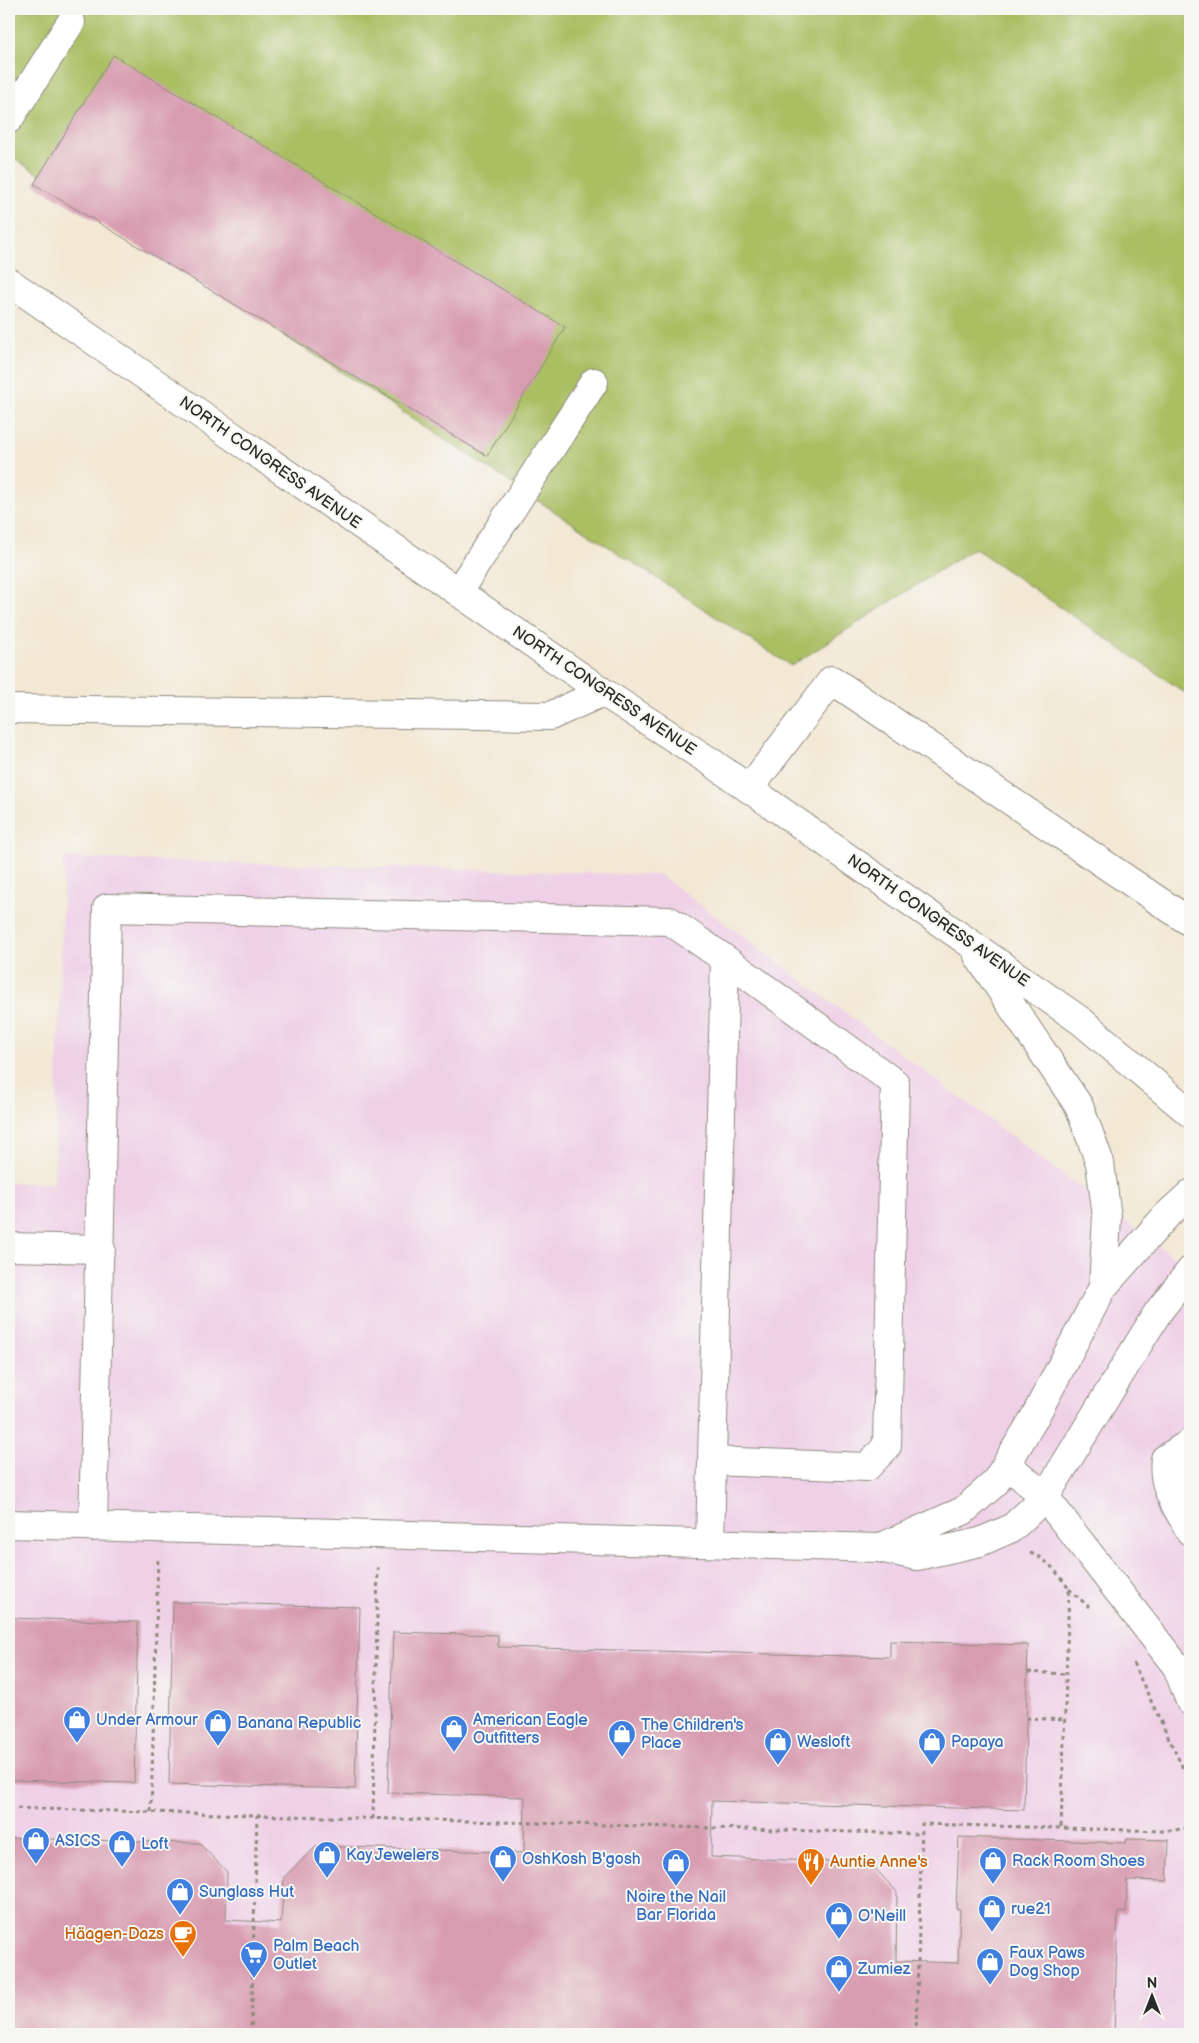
<svg xmlns="http://www.w3.org/2000/svg" width="1199" height="2043" font-family="'Balsamiq Sans',sans-serif">
<style>
.built{fill:#efd0e7}
.green{fill:#aabe62;stroke:#6a7446}
.building{fill:#d89cb1}
.lines{fill:none;stroke-linecap:round;stroke-linejoin:round}
.minor-casing{stroke:#8f8a80;stroke-width:30}
.path{stroke:#8f8a80;stroke-width:3;stroke-dasharray:4 4;stroke-linecap:butt}
.minor{stroke:#fff;stroke-width:28}
.labels{text-anchor:middle;dominant-baseline:central;stroke-width:4;stroke-linejoin:round;paint-order:stroke}
.street-label{font-size:16px;fill:#2b2b2b;stroke:#f6f6f2}
.shop-label{font-size:16px;fill:#366cbe;stroke:#f6f6f2;text-anchor:start}
.food-label{font-size:16px;fill:#c56008;stroke:#f6f6f2;text-anchor:start}
</style>
<rect width="100%" height="100%" fill="#f6f6f2"/>
<filter id="ink" filterUnits="userSpaceOnUse"><feTurbulence type="fractalNoise" baseFrequency=".02" numOctaves="2"/><feDisplacementMap in="SourceGraphic" scale="10" xChannelSelector="R" yChannelSelector="G"/><feConvolveMatrix kernelMatrix="1 2 1 2 8 2 1 2 1" color-interpolation-filters="sRGB"/></filter>
<filter id="wash" filterUnits="userSpaceOnUse"><feTurbulence type="fractalNoise" baseFrequency=".0096" numOctaves="4" result="noise"/><feDisplacementMap in="SourceGraphic" scale="20" xChannelSelector="R" yChannelSelector="G"/><feGaussianBlur stdDeviation="1.12" result="paint"/><feColorMatrix in="noise" values="0 0 0 0 0 0 0 0 0 0 0 0 0 0 0 0 0 1.4 0 .05"/><feComposite in="paint" operator="in"/></filter>
<g filter="url(#wash)">
<rect width="100%" height="100%" fill="#f3e8d4"/>
<path class="built" d="M 64,858 L 660,875 L 1190,1269 L 1190,2034 L 9,2034 L 9,1183 L 54,1183 Z"/>
<path class="green" d="M 9,9 L 1190,9 L 1190,696 L 974,548 L 791,666 L 9,155 Z"/>
<g id="blocks">
<path class="building" d="M 113,55 L 565,327 L 487,456 L 34,184 Z
M 173,1602 L 360,1607 L 355,1789 L 169,1784 Z
M 9,1618 L 138,1622 L 134,1783 L 11,1780 L 9,1795 Z
M 393,1632 L 498,1635 L 498,1647 L 890,1657 L 890,1641 L 1028,1645 L 1024,1810 L 712,1801 L 711,1857 L 870,1863 L 897,1892 L 896,1961 L 958,1963 L 960,1909 L 956,1909 L 959,1837 L 1126,1843 L 1127,1839 L 1169,1840 L 1167,1881 L 1127,1880 L 1126,1913 L 1118,1912 L 1114,2034 L 9,2034 L 9,1838 L 199,1843 L 227,1872 L 226,1920 L 281,1923 L 284,1877 L 317,1846 L 524,1853 L 525,1797 L 388,1793 Z"/>
</g>
</g>
<g filter="url(#ink)">
<use href="#blocks" fill-opacity="0" stroke="#8f8a80" stroke-width="1"/>
<g class="lines">
<defs>
<path id="minor" d="M 9,119 L 71,22
M 9,282 L 603,692 L 711,762 L 1081,1021 L 1190,1113
M 458,592 L 594,382
M 9,709 L 550,716 L 603,692
M 749,789 L 832,680 L 1190,922
M 978,956 L 1079,1106 L 1100,1163 L 1107,1217 L 1103,1287
M 9,1247 L 101,1249
M 1190,1443 L 1165,1459 C 1161,1487 1177,1507 1190,1531
M 1007,1464 L 1045,1497 L 1177,1667 L 1190,1701
M 1190,1466 C 1185,1475 1184,1483 1190,1493
M 9,1524 L 879,1548 L 917,1556 L 980,1542 L 1012,1528 L 1045,1497 L 1158,1312 L 1190,1271
M 93,1527 L 107,908 L 670,921 L 725,959
M 710,1543 L 712,1461 L 725,959 L 895,1083 L 887,1446 L 867,1467 L 712,1461
M 879,1548 L 963,1511 L 995,1483 L 1033,1420 L 1103,1287 L 1167,1215 L 1190,1194"/>
</defs>
<use href="#minor" class="minor-casing"/>
<path class="path" d="M 1030,1553 C 1048,1559 1058,1574 1069,1589 L 1061,1828
M 1069,1589 L 1089,1607
M 1133,1663 L 1190,1783
M 1028,1672 L 1066,1674
M 1026,1718 L 1065,1720
M 9,1808 L 921,1834
M 151,1812 L 158,1557
M 373,1819 L 378,1564
M 251,2034 L 257,1815
M 916,2034 L 922,1824 L 1164,1831 L 1190,1828"/>
<use href="#minor" class="minor"/>
</g>
</g>
<defs>
<symbol id="shop-pin" viewBox="-11 -11 22 30"><path d="M0 17L-7.5 6A9.5 9.5 0 1 1 7.5 6Z" fill="#3f7fe0" stroke="#f6f6f2"/><path d="M-5-2.5h2.3a2.7 3.5 0 0 1 5.4 0H5L5.5 6h-11ZM-1.5-2.5h3a1.5 2.3 0 0 0-3 0Z" fill="#fff"/></symbol>
<symbol id="restaurant-pin" viewBox="-11 -11 22 30"><path d="M0 17L-7.5 6A9.5 9.5 0 1 1 7.5 6Z" fill="#e8710a" stroke="#f6f6f2"/><path d="M-5-6h1v4h1v-4h1v4h1v-4h1v5L-1.5 .5V6h-2V.5L-5-1ZM5-6V6H3V1.5H1.5Q1.5-4 5-6Z" fill="#fff"/></symbol>
<symbol id="cafe-pin" viewBox="-11 -11 22 30"><path d="M0 17L-7.5 6A9.5 9.5 0 1 1 7.5 6Z" fill="#e8710a" stroke="#f6f6f2"/><path d="M-5.5-4.5H6V0H3Q3 3.5 0 3.5H-2.5Q-5.5 3.5-5.5 0ZM3-3.2v2h1.7v-2ZM-6 4.5H4V6H-6Z" fill="#fff"/></symbol>
<symbol id="supermarket-pin" viewBox="-11 -11 22 30"><path d="M0 17L-7.5 6A9.5 9.5 0 1 1 7.5 6Z" fill="#3f7fe0" stroke="#f6f6f2"/><path d="M-6-5.5h2.5l.6 2H6L4.5 2H-2.5L-4.4-4H-6ZM-1.5 3.2a1.3 1.3 0 1 0 .1 0ZM3 3.2a1.3 1.3 0 1 0 .1 0Z" fill="#fff"/></symbol>
</defs>
<g fill-rule="evenodd">
<use href="#shop-pin" x="61" y="1704" width="32" height="43"/>
<use href="#shop-pin" x="202" y="1707" width="32" height="43"/>
<use href="#shop-pin" x="438" y="1713" width="32" height="43"/>
<use href="#shop-pin" x="606" y="1718" width="32" height="43"/>
<use href="#shop-pin" x="762" y="1726" width="32" height="43"/>
<use href="#shop-pin" x="916" y="1726" width="32" height="43"/>
<use href="#shop-pin" x="20" y="1825" width="32" height="43"/>
<use href="#shop-pin" x="106" y="1828" width="32" height="43"/>
<use href="#shop-pin" x="311" y="1839" width="32" height="43"/>
<use href="#shop-pin" x="487" y="1843" width="32" height="43"/>
<use href="#shop-pin" x="977" y="1845" width="32" height="43"/>
<use href="#restaurant-pin" x="795" y="1846" width="32" height="43"/>
<use href="#shop-pin" x="660" y="1847" width="32" height="43"/>
<use href="#shop-pin" x="164" y="1876" width="32" height="43"/>
<use href="#shop-pin" x="976" y="1893" width="32" height="43"/>
<use href="#shop-pin" x="823" y="1900" width="32" height="43"/>
<use href="#cafe-pin" x="167" y="1918" width="32" height="43"/>
<use href="#supermarket-pin" x="238" y="1939" width="32" height="43"/>
<use href="#shop-pin" x="974" y="1946" width="32" height="43"/>
<use href="#shop-pin" x="823" y="1953" width="32" height="43"/>
</g>
<g class="labels">
<g class="street-label">
<text transform="translate(270 463) rotate(35)">NORTH CONGRESS AVENUE</text>
<text transform="translate(604 691) rotate(34)">NORTH CONGRESS AVENUE</text>
<text transform="translate(938 921) rotate(35)">NORTH CONGRESS AVENUE</text>
</g>
<g class="shop-label">
<text x="96" y="1720">Under Armour</text>
<text x="473" y="1720">American Eagle<tspan x="473" dy="18">Outfitters</tspan></text>
<text x="237" y="1723">Banana Republic</text>
<text x="641" y="1725">The Children's<tspan x="641" dy="18">Place</tspan></text>
<text x="797" y="1742">Wesloft</text>
<text x="951" y="1742">Papaya</text>
<text x="55" y="1841">ASICS</text>
<text x="141" y="1844">Loft</text>
<text x="346" y="1855">Kay Jewelers</text>
<text x="522" y="1859">OshKosh B'gosh</text>
<text x="1012" y="1861">Rack Room Shoes</text>
<text x="199" y="1892">Sunglass Hut</text>
<text x="676" y="1897" text-anchor="middle">Noire the Nail<tspan x="676" dy="18">Bar Florida</tspan></text>
<text x="1011" y="1909">rue21</text>
<text x="858" y="1916">O'Neill</text>
<text x="273" y="1946">Palm Beach<tspan x="273" dy="18">Outlet</tspan></text>
<text x="1009" y="1953">Faux Paws<tspan x="1009" dy="18">Dog Shop</tspan></text>
<text x="858" y="1969">Zumiez</text>
</g>
<g class="food-label">
<text x="830" y="1862">Auntie Anne's</text>
<text x="164" y="1934" text-anchor="end">Häagen-Dazs</text>
</g>
</g>
<rect width="1199" height="2043" fill="none" stroke="#f6f6f2" stroke-width="30"/>
<g transform="translate(1152 1996)" stroke="#f6f6f2" stroke-width="4" paint-order="stroke">
<path d="M0-4L9 19L0 12L-9 19Z" fill="#2b2b2b"/>
<text y="-8" font-size="14" font-weight="bold" text-anchor="middle" fill="#2b2b2b">N</text>
</g>
</svg>
